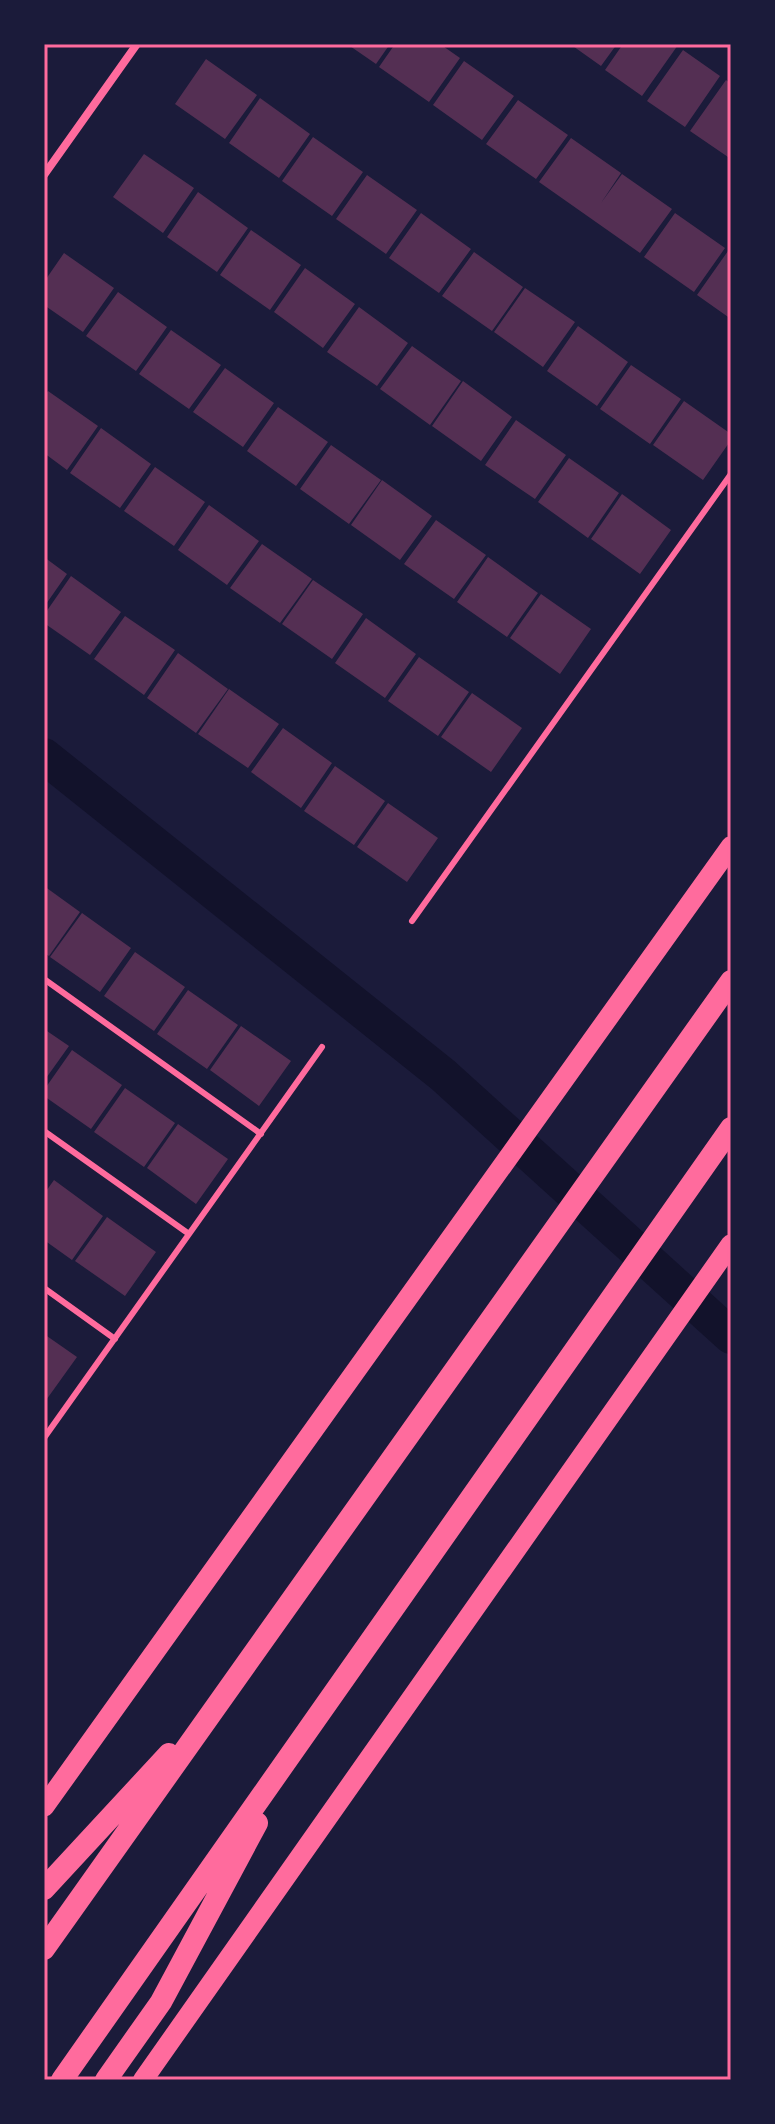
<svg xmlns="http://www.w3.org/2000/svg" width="775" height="2124" font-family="Inter,sans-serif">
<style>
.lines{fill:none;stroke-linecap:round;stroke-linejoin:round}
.canal{stroke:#12122b;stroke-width:36}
.building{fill:#542f53}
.service{stroke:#ff6b9d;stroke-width:6}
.minor{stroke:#ff6b9d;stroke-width:8}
.primary{stroke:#ff6b9d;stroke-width:20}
.trunk{stroke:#ff6b9d;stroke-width:22}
.neatline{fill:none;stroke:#ff6b9d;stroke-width:3}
</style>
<rect width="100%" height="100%" fill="#1b1b3a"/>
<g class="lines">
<path class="canal" d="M 44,756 L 443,1075 L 731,1336"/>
</g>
<path class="building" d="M 347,44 L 390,44 L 376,64 Z
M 395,44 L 440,44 L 460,58 L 429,102 L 379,67 Z
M 570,44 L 617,44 L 601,66 Z
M 623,44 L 678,45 L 642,96 L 605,70 Z
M 683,50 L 720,76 L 685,127 L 647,101 Z
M 206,59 L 257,95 L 225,139 L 175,104 Z
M 464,61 L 514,96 L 482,140 L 433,105 Z
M 726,80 L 731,84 L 731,152 L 728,157 L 690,131 Z
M 260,98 L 310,134 L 279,178 L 229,143 Z
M 518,100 L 568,135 L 536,179 L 486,144 Z
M 313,137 L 363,172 L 332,216 L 282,181 Z
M 571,138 L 621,173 L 601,203 L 622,174 L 672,209 L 640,253 L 539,182 Z
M 144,154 L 194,188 L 163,233 L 113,197 Z
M 367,175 L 417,210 L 386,254 L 336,219 Z
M 198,192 L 248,228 L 217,272 L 167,237 Z
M 421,213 L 471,249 L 439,293 L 389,258 Z
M 675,213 L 725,248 L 694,292 L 644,257 Z
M 251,230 L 301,265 L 270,310 L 220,275 Z
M 728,251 L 731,252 L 731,319 L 697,295 Z
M 474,252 L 523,287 L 492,331 L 442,296 Z
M 64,253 L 114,288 L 83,332 L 44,305 L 44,282 Z
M 305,268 L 355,304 L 323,348 L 274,312 Z
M 525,288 L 575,322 L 543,367 L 494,332 Z
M 118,292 L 167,327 L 136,371 L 86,336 Z
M 359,307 L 408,343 L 377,386 L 327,352 Z
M 578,326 L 628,362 L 597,406 L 547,371 Z
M 171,330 L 221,365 L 189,409 L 139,374 Z
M 412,346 L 461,381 L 430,425 L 380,389 Z
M 631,365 L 681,399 L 650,444 L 600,409 Z
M 225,368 L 274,403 L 243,447 L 193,412 Z
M 463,381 L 512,417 L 481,461 L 432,426 Z
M 48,391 L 98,426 L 67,470 L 44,453 L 44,397 Z
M 684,401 L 731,434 L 731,440 L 703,480 L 653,445 Z
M 278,407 L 328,442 L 296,486 L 247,451 Z
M 516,420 L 566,455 L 535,499 L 485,465 Z
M 101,428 L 151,464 L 120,508 L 70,473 Z
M 331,445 L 381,480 L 349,524 L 300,489 Z
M 569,458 L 619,493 L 588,538 L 538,502 Z
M 155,467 L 205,502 L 174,546 L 124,511 Z
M 382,480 L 432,516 L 400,560 L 351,525 Z
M 622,494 L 671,530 L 640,574 L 591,539 Z
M 209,505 L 259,541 L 227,585 L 178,550 Z
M 436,520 L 486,555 L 454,599 L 404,564 Z
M 262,544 L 312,579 L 280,623 L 230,588 Z
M 44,557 L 67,574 L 44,607 Z
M 488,557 L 538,593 L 507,637 L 457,602 Z
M 71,576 L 121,612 L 90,655 L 44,623 L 44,615 Z
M 313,580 L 363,614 L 332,659 L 282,624 Z
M 541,594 L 591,629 L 560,674 L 510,638 Z
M 125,616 L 175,650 L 144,695 L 94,659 Z
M 366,618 L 416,654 L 385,698 L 335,663 Z
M 178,653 L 228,689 L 196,733 L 147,698 Z
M 419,657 L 469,692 L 438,736 L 388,701 Z
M 229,689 L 279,724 L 248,768 L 198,734 Z
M 472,693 L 522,728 L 491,772 L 441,737 Z
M 283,728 L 332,763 L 301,808 L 251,772 Z
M 335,766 L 385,801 L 354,845 L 304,811 Z
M 388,803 L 438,838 L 407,882 L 357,847 Z
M 44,886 L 80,912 L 49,956 L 44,953 Z
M 82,913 L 131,948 L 100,992 L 50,957 Z
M 135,952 L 185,987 L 154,1031 L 104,996 Z
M 188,990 L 238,1025 L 207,1069 L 157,1034 Z
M 241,1026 L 291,1061 L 259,1106 L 210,1070 Z
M 44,1029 L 69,1046 L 44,1081 Z
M 72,1050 L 122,1085 L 91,1129 L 44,1096 L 44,1090 Z
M 125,1088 L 175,1123 L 144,1167 L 94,1132 Z
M 178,1124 L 228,1159 L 196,1204 L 147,1168 Z
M 54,1180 L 103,1216 L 72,1260 L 44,1240 L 44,1194 Z
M 107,1217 L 156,1252 L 125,1296 L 75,1261 Z
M 44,1334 L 77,1357 L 44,1403 Z"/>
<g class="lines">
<path class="service" d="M 412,921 L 731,474
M 44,979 L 261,1134
M 44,1131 L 189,1234
M 44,1288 L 115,1339
M 44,1438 L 322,1047"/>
<path class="minor" d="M 44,175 L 137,44"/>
<path class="primary" d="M 44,1807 L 731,846
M 143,2080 L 731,1244"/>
<path class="trunk" d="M 44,1889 L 169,1754
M 44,1949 L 731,981
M 62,2080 L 731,1128
M 106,2080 L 161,2002 L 257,1823"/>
</g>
<rect width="775" height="2124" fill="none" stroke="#1b1b3a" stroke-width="92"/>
<rect x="46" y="46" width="683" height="2032" class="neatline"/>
</svg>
